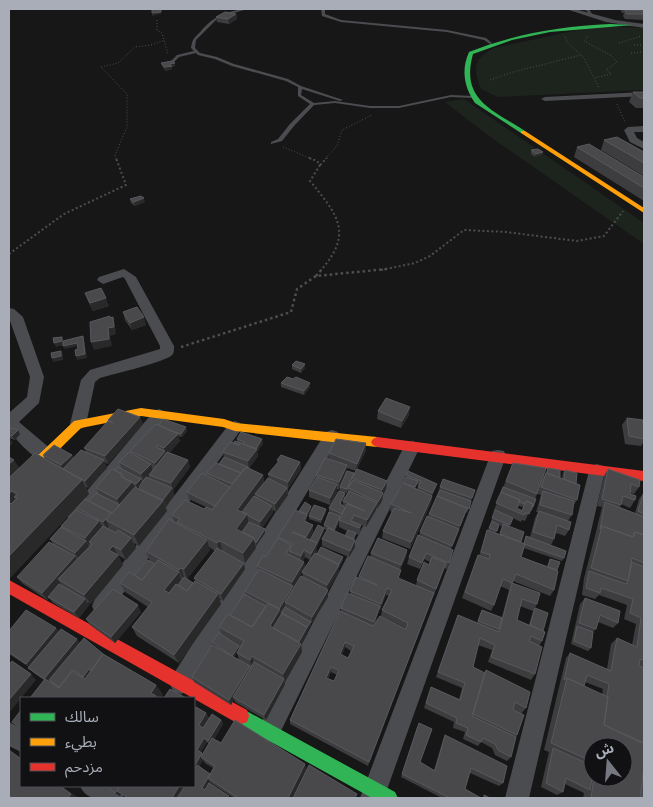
<svg xmlns="http://www.w3.org/2000/svg" width="653" height="807" font-family="'Exo 2','Noto Sans Arabic',sans-serif">
<style>
.green{fill:#1d241e}
.lines{fill:none;stroke-linecap:round;stroke-linejoin:round}
.path-far2{stroke:#4d4e52;stroke-width:1;stroke-dasharray:1 2;stroke-linecap:butt}
.path-far1{stroke:#4d4e52;stroke-width:2;stroke-dasharray:2 2.5;stroke-linecap:butt}
.path{stroke:#4d4e52;stroke-width:2.5;stroke-dasharray:2.5 3;stroke-linecap:butt}
.lane{fill:#4b4c50;fill-rule:evenodd}
.street{fill:#4b4c50;fill-rule:evenodd}
.fast{fill:#30b455;fill-rule:evenodd}
.slow{fill:#ff9f0a;fill-rule:evenodd}
.jam{fill:#e5322d;fill-rule:evenodd}
.wall{fill:#3d3d3f;fill-rule:evenodd}
.shaded-wall{fill:#29292a}
.building{fill:#49494c;stroke:#58595d;fill-rule:evenodd}
</style>
<rect width="100%" height="100%" fill="#171717"/>
<path class="green" d="M 596,26 L 644,28 L 644,90 L 498,97 L 481,89 C 473,68 473,59 494,48 Z
M 464,99 L 644,223 L 644,244 L 489,136 L 445,102 Z"/>
<g class="lines">
<path class="path-far2" d="M 157,20 L 157,30 L 162,33 L 168,54
M 588,36 L 584,41 L 612,56 L 617,62 L 606,70 L 611,74 L 594,78
M 565,37 L 568,43 L 584,58 L 599,88
M 619,43 L 641,36
M 634,45 L 644,45
M 631,53 L 644,52
M 490,80 L 513,72 L 581,55
M 617,104 L 625,122
M 283,147 L 312,159
M 116,159 L 115,155 L 127,127 L 127,94 L 101,67 L 118,63 L 135,47 L 151,45 L 165,40
M 325,159 L 337,146 L 342,130 L 372,115"/>
<path class="path-far1" d="M 309,158 L 317,161 L 320,165 L 310,181 C 337,214 354,233 321,270
M 320,165 L 327,158
M 9,254 L 64,214 L 126,185 L 116,158
M 381,270 L 415,263 L 430,256 L 464,230 L 506,232 L 577,241 L 604,236 L 623,211"/>
<path class="path" d="M 316,276 L 322,269
M 181,347 L 291,312 L 297,289 L 316,276 L 387,269"/>
<path class="lane" d="M 242,9 L 247,9 L 224,16 L 216,20 L 196,40 L 195,48 L 200,53 L 217,57 L 234,64 L 288,79 L 301,86 L 343,100 L 340,101 L 302,89 L 301,95 L 314,103 L 335,101 L 370,106 L 399,106 L 451,95 L 473,96 L 475,97 L 473,98 L 451,97 L 399,108 L 370,108 L 335,103 L 314,105 L 294,126 L 282,141 L 271,144 L 271,142 L 278,139 L 290,124 L 310,104 L 298,96 L 298,87 L 286,81 L 232,66 L 215,59 L 198,55 L 196,53 L 179,57 L 173,63 L 170,62 L 177,55 L 194,51 L 191,48 C 193,37 194,39 201,31 C 214,16 224,13 242,9 Z
M 321,9 L 325,9 L 325,14 L 341,20 L 447,30 L 486,38 L 492,43 L 490,44 L 484,40 L 447,32 L 341,22 L 322,16 Z
M 582,9 L 589,9 L 592,14 L 589,15 L 587,11 Z"/>
<path class="street" d="M 566,9 L 575,9 L 615,20 L 644,24 L 644,28 L 606,22 Z
M 644,92 L 644,96 L 545,101 L 541,99 L 545,97 Z
M 644,126 L 644,132 L 634,132 L 637,138 L 644,142 L 644,149 L 630,142 L 624,130 L 628,127 Z
M 124,269 L 136,277 L 174,346 C 174,349 174,352 173,354 C 168,362 112,374 100,378 L 95,382 L 86,424 L 83,428 L 78,430 L 73,428 L 70,424 L 81,380 L 90,370 L 160,349 L 160,346 L 125,279 L 123,277 L 103,284 L 97,280 L 99,277 Z
M 9,308 L 14,309 L 23,317 L 44,377 L 39,403 L 19,422 L 52,450 L 54,455 L 52,460 C 36,465 19,442 9,431 L 9,413 L 27,397 L 30,377 L 9,318 Z
M 159,409 L 164,411 L 167,415 L 164,419 L 82,521 L 76,524 L 70,521 L 67,516 L 70,511 L 154,411 Z
M 235,421 L 240,423 L 243,427 L 240,431 L 109,613 L 102,615 L 95,613 L 92,606 L 95,599 L 230,423 Z
M 332,430 L 338,432 L 340,436 L 338,440 L 189,691 L 181,694 L 173,691 L 170,683 L 173,675 L 326,432 Z
M 412,441 L 418,443 L 420,447 L 277,739 L 269,742 L 261,739 L 258,731 L 261,723 L 406,443 Z
M 498,450 L 504,451 L 506,456 L 384,798 L 360,798 L 490,456 L 492,451 Z
M 597,464 L 603,466 L 605,471 L 529,798 L 505,798 L 589,471 L 591,466 Z
M 9,722 L 21,728 L 21,752 L 9,746 Z
M 644,762 L 644,798 L 630,798 L 632,774 L 636,766 Z
M 80,786 C 97,785 117,780 124,798 C 107,799 88,804 80,786 Z"/>
<path class="fast" d="M 610,24 L 633,25 L 550,32 L 512,40 L 473,54 C 460,100 493,110 525,131 L 525,133 L 521,133 L 475,103 C 464,87 461,70 469,52 C 515,34 561,26 610,24 Z
M 241,708 L 395,792 L 398,798 L 372,798 L 235,722 L 233,716 L 235,710 Z"/>
<path class="slow" d="M 521,131 L 525,131 L 644,208 L 644,213 L 521,133 Z
M 141,408 L 224,419 L 236,423 L 377,437 L 381,439 L 383,442 L 381,445 L 377,447 L 235,431 L 223,427 L 141,416 L 81,428 L 13,495 L 9,496 L 9,483 L 74,421 Z"/>
<path class="jam" d="M 377,437 L 644,471 L 644,481 L 377,447 L 373,445 L 371,442 L 373,439 Z
M 9,580 L 247,710 L 249,716 L 247,722 L 241,724 L 235,722 L 9,594 Z"/>
</g>
<path class="wall" d="M 620,9 L 644,9 L 644,20 L 625,19 L 623,16 L 624,13 L 622,13 Z
M 236,14 L 237,19 L 229,24 L 217,22 L 216,17 Z
M 161,63 L 175,63 L 175,66 L 172,67 L 172,69 L 166,71 L 162,66 Z
M 633,92 L 644,92 L 644,108 L 636,108 L 629,102 Z
M 604,140 L 644,152 L 644,176 L 601,150 Z
M 577,147 L 644,177 L 644,201 L 574,157 Z
M 531,150 L 543,152 L 542,155 L 535,157 L 531,154 Z
M 130,199 L 145,202 L 135,206 L 131,203 Z
M 85,293 L 109,306 L 93,311 L 88,301 Z
M 123,312 L 146,325 L 132,330 L 125,320 Z
M 305,364 L 305,368 L 301,373 L 292,369 L 292,365 Z
M 281,383 L 310,387 L 304,395 L 281,387 Z
M 378,411 L 409,415 L 401,428 L 377,419 Z
M 140,417 L 143,424 L 108,464 L 105,462 L 107,468 L 88,488 L 86,487 L 89,494 L 11,577 L 9,576 L 9,457 L 19,468 L 45,459 L 43,455 L 72,455 L 74,458 L 86,452 L 84,448 L 109,422 L 108,420 Z
M 627,418 L 644,431 L 644,441 L 641,446 L 625,444 L 622,425 Z
M 159,425 L 187,431 L 182,437 L 178,436 L 180,441 L 169,453 L 188,460 L 190,467 L 173,490 L 174,495 L 166,507 L 165,506 L 167,511 L 139,546 L 134,543 L 136,548 L 126,560 L 118,555 L 123,565 L 91,604 L 88,602 L 89,605 L 79,618 L 53,603 L 49,598 L 47,600 L 22,583 L 17,577 L 53,544 L 50,539 L 63,529 L 61,526 L 79,511 L 77,508 L 100,495 L 96,488 L 115,470 L 122,469 L 119,462 L 131,453 L 130,451 ZM 142,482 L 140,489 L 135,488 L 134,486 L 137,488 Z
M 9,431 L 20,434 L 15,440 L 9,438 Z
M 237,439 L 263,443 L 257,452 L 258,456 L 249,468 L 263,475 L 264,483 L 269,479 L 268,474 L 278,463 L 277,460 L 300,462 L 301,469 L 288,489 L 288,495 L 276,512 L 273,510 L 273,513 L 262,528 L 265,529 L 265,533 L 256,546 L 255,545 L 256,548 L 245,563 L 222,551 L 245,569 L 223,601 L 219,598 L 221,604 L 179,663 L 137,636 L 132,627 L 148,607 L 125,592 L 120,583 L 155,564 L 150,561 L 146,551 L 174,522 L 172,515 L 204,509 L 206,507 L 189,499 L 187,492 L 207,476 L 206,473 L 219,464 L 224,457 L 223,452 L 233,443 L 237,442 ZM 209,547 L 215,551 L 194,578 L 195,581 L 193,583 L 187,579 L 210,550 Z
M 366,443 L 366,450 L 357,469 L 387,481 L 386,489 L 383,495 L 382,501 L 377,509 L 376,509 L 366,527 L 354,522 L 361,525 L 360,532 L 359,535 L 356,534 L 354,540 L 355,547 L 349,557 L 322,546 L 322,539 L 327,530 L 324,529 L 324,531 L 317,546 L 317,550 L 316,553 L 343,557 L 343,560 L 339,568 L 339,572 L 328,590 L 328,597 L 312,623 L 311,622 L 311,625 L 308,630 L 308,633 L 301,645 L 302,652 L 285,682 L 285,684 L 266,720 L 235,702 L 234,699 L 231,705 L 194,682 L 192,677 L 212,645 L 212,642 L 222,635 L 219,627 L 246,595 L 245,591 L 258,570 L 257,566 L 266,557 L 278,539 L 278,537 L 299,512 L 312,509 L 307,517 L 307,522 L 313,525 L 313,532 L 309,539 L 310,540 L 324,527 L 324,525 L 329,512 L 329,508 L 345,493 L 345,497 L 341,504 L 343,506 L 343,501 L 348,493 L 348,490 L 347,493 L 340,491 L 340,487 L 343,481 L 339,490 L 337,489 L 337,492 L 330,505 L 309,497 L 309,490 L 316,478 L 316,475 L 328,459 L 329,453 ZM 347,468 L 356,471 L 353,475 L 347,471 ZM 339,522 L 339,527 L 347,531 L 345,536 L 335,531 ZM 305,557 L 310,560 L 305,568 L 304,562 L 303,561 ZM 302,572 L 303,577 L 293,589 ZM 239,649 L 237,653 L 239,660 L 234,657 Z
M 513,463 L 537,494 L 535,499 L 532,511 L 530,510 L 525,521 L 522,520 L 521,522 L 513,518 L 509,526 L 521,542 L 524,543 L 526,536 L 530,537 L 535,518 L 538,512 L 536,512 L 541,495 L 538,494 L 542,480 L 548,468 L 560,478 L 562,479 L 563,473 L 565,470 L 576,484 L 577,500 L 573,506 L 572,515 L 568,521 L 569,530 L 565,536 L 556,533 L 554,539 L 551,545 L 564,558 L 562,561 L 524,548 L 521,557 L 547,566 L 550,559 L 557,570 L 554,590 L 550,596 L 513,581 L 512,583 L 537,604 L 535,608 L 543,631 L 542,641 L 539,646 L 535,674 L 531,680 L 488,662 L 492,650 L 478,645 L 473,667 L 485,673 L 486,670 L 526,708 L 521,714 L 517,735 L 516,737 L 511,757 L 507,761 L 495,755 L 492,748 L 481,742 L 478,746 L 463,739 L 465,732 L 453,728 L 454,722 L 424,708 L 431,687 L 459,699 L 462,688 L 436,677 L 458,615 L 477,623 L 482,610 L 502,617 L 509,590 L 500,586 L 494,605 L 491,611 L 462,598 L 478,555 L 479,556 L 487,530 L 488,530 L 492,521 L 491,521 L 495,511 L 494,510 ZM 518,506 L 523,507 L 522,510 L 517,508 ZM 499,525 L 502,526 L 500,534 L 496,533 ZM 520,606 L 533,611 L 529,625 L 517,620 Z
M 608,469 L 639,487 L 634,494 L 630,493 L 635,500 L 630,508 L 621,504 L 620,507 L 635,513 L 639,499 L 644,492 L 644,766 L 640,798 L 583,798 L 584,793 L 565,784 L 563,792 L 557,795 L 541,787 L 549,752 L 544,750 L 566,658 L 570,653 L 607,669 L 611,644 L 617,638 L 632,645 L 636,624 L 624,619 L 627,605 L 599,595 L 595,599 L 582,595 L 584,578 L 595,536 L 602,507 L 597,506 L 604,476 ZM 585,682 L 603,689 L 602,695 L 584,686 ZM 593,747 L 623,777 L 593,777 Z
M 406,475 L 436,487 L 432,496 L 431,503 L 410,549 L 382,538 L 383,531 L 392,512 L 390,511 L 391,504 L 406,478 ZM 417,484 L 419,485 L 417,489 L 415,489 Z
M 440,487 L 475,490 L 467,513 L 466,512 L 451,549 L 453,550 L 447,569 L 444,568 L 434,595 L 433,595 L 368,766 L 290,724 L 290,720 L 341,611 L 341,608 L 350,594 L 350,591 L 370,557 L 371,553 L 407,550 L 406,557 L 400,570 L 399,578 L 416,586 L 417,580 L 429,565 L 430,562 L 424,559 L 420,569 L 407,564 L 409,557 L 428,516 L 437,496 ZM 386,595 L 389,596 L 382,610 L 381,616 L 406,628 L 375,624 L 379,610 L 380,610 ZM 345,647 L 351,651 L 348,658 L 342,655 ZM 331,672 L 337,675 L 334,681 L 328,679 Z
M 326,512 L 321,523 L 309,519 L 309,516 Z
M 585,598 L 618,623 L 613,628 L 598,622 L 596,629 L 593,632 L 591,648 L 588,651 L 571,644 L 580,604 Z
M 141,612 L 115,643 L 90,625 L 86,619 Z
M 56,628 L 59,632 L 103,654 L 156,685 L 163,695 L 30,698 L 44,680 L 34,673 L 28,668 L 29,667 L 9,654 L 9,631 Z
M 196,707 L 206,713 L 209,718 L 203,728 L 221,720 L 223,724 L 214,739 L 221,743 L 305,764 L 306,769 L 292,798 L 234,798 L 211,783 L 210,782 L 210,783 L 230,798 L 128,798 L 121,794 L 120,796 L 107,786 L 194,786 ZM 207,742 L 209,744 L 202,754 L 200,752 ZM 203,760 L 205,763 L 213,768 L 210,774 L 199,766 Z
M 417,727 L 420,762 L 434,770 L 443,740 L 445,735 L 503,783 L 499,786 L 470,773 L 465,789 L 481,798 L 442,798 L 401,777 Z"/>
<path class="shaded-wall" d="M 161,9 L 161,14 L 152,16 L 152,13 Z
M 236,14 L 237,19 L 229,24 L 228,19 Z
M 175,63 L 175,66 L 172,67 L 172,69 L 166,71 L 165,67 L 169,64 Z
M 543,152 L 542,155 L 535,157 L 536,154 Z
M 144,198 L 145,202 L 135,206 L 134,202 Z
M 106,298 L 109,306 L 93,311 L 90,303 Z
M 113,317 L 115,325 L 116,334 L 110,336 L 112,346 L 94,350 L 91,342 L 108,328 Z
M 144,317 L 146,325 L 132,330 L 130,323 Z
M 83,336 L 84,340 L 87,358 L 77,360 L 76,356 Z
M 62,337 L 64,345 L 56,347 L 54,343 Z
M 77,343 L 78,346 L 65,349 L 63,346 Z
M 61,351 L 63,355 L 63,360 L 53,362 L 52,358 Z
M 305,364 L 305,368 L 301,373 L 301,369 Z
M 310,383 L 310,387 L 304,395 L 304,391 Z
M 410,407 L 409,415 L 401,428 L 402,421 Z
M 140,417 L 143,424 L 108,464 L 105,456 Z
M 186,427 L 187,431 L 182,437 L 181,434 Z
M 18,430 L 20,434 L 15,440 L 12,436 Z
M 178,434 L 180,441 L 167,456 L 157,470 L 155,463 L 165,452 L 164,448 Z
M 10,439 L 13,443 L 9,447 L 9,441 Z
M 262,439 L 263,443 L 257,452 L 258,456 L 249,469 L 248,461 Z
M 366,443 L 366,450 L 356,471 L 357,464 Z
M 72,455 L 76,462 L 65,472 L 61,465 Z
M 14,460 L 21,470 L 9,482 L 9,464 Z
M 104,460 L 107,468 L 88,488 L 85,481 Z
M 188,460 L 190,467 L 173,490 L 171,483 Z
M 300,462 L 301,469 L 288,489 L 288,482 Z
M 151,464 L 153,472 L 144,481 L 141,474 Z
M 347,465 L 347,473 L 339,490 L 339,482 Z
M 263,475 L 264,485 L 255,494 L 255,498 L 244,513 L 237,510 Z
M 141,479 L 142,482 L 137,488 L 136,484 Z
M 82,480 L 89,494 L 11,577 L 9,574 L 9,556 Z
M 387,481 L 386,489 L 383,495 L 382,501 L 377,509 L 378,502 L 382,496 L 382,490 Z
M 132,482 L 135,489 L 120,505 L 117,499 Z
M 337,484 L 337,492 L 330,505 L 330,498 Z
M 172,488 L 174,495 L 166,507 L 163,500 Z
M 287,488 L 288,495 L 276,512 L 275,504 Z
M 12,491 L 22,505 L 17,498 L 14,497 L 21,506 L 9,518 L 9,494 Z
M 345,493 L 345,497 L 340,507 L 340,503 Z
M 432,496 L 431,503 L 410,549 L 411,542 Z
M 163,501 L 167,511 L 139,546 L 134,535 Z
M 377,503 L 376,510 L 366,527 L 367,520 Z
M 272,506 L 273,513 L 261,529 L 260,522 Z
M 311,506 L 312,509 L 307,517 L 307,522 L 304,528 L 304,521 Z
M 326,509 L 326,512 L 321,523 L 321,520 Z
M 111,513 L 115,520 L 106,520 L 109,526 L 107,529 L 103,522 Z
M 247,514 L 249,525 L 238,539 L 236,529 Z
M 340,516 L 340,520 L 339,520 L 339,522 L 334,533 L 334,530 Z
M 99,521 L 103,528 L 89,542 L 90,543 L 89,545 L 85,538 Z
M 313,525 L 313,532 L 307,544 L 306,537 Z
M 324,528 L 324,531 L 317,546 L 317,550 L 312,560 L 311,554 Z
M 265,529 L 265,533 L 256,546 L 256,543 Z
M 131,538 L 136,548 L 126,560 L 121,550 Z
M 254,538 L 256,548 L 245,563 L 243,553 Z
M 207,540 L 210,550 L 187,579 L 184,569 Z
M 355,540 L 355,547 L 349,557 L 350,551 Z
M 86,541 L 90,548 L 79,560 L 75,553 Z
M 220,541 L 222,551 L 220,553 L 217,543 Z
M 113,546 L 123,565 L 91,604 L 84,595 L 109,550 Z
M 304,550 L 305,557 L 301,563 L 301,556 Z
M 407,550 L 406,557 L 399,572 L 401,565 Z
M 75,556 L 79,563 L 58,579 L 61,584 L 47,600 L 42,593 Z
M 343,557 L 343,560 L 339,568 L 339,572 L 327,591 L 327,585 L 339,565 Z
M 304,562 L 305,568 L 285,602 L 285,606 L 281,614 L 281,618 L 275,629 L 270,626 L 292,586 L 292,582 Z
M 244,563 L 245,569 L 223,601 L 221,594 Z
M 181,568 L 184,577 L 183,579 L 179,570 Z
M 179,572 L 182,582 L 169,599 L 164,590 Z
M 387,588 L 386,595 L 380,610 L 381,604 Z
M 328,590 L 328,597 L 312,623 L 312,617 Z
M 434,593 L 432,599 L 368,766 L 369,762 Z
M 218,594 L 221,604 L 179,663 L 174,655 Z
M 85,599 L 89,605 L 79,618 L 74,612 Z
M 138,605 L 141,612 L 115,643 L 111,637 Z
M 380,606 L 379,612 L 373,628 L 374,622 Z
M 311,622 L 311,625 L 308,630 L 308,633 L 301,645 L 302,652 L 285,682 L 283,674 L 299,642 Z
M 56,628 L 61,634 L 32,669 L 26,664 Z
M 77,639 L 82,645 L 49,680 L 51,682 L 50,684 L 44,679 Z
M 345,642 L 345,647 L 340,660 L 340,654 Z
M 239,646 L 239,649 L 232,659 L 231,656 Z
M 252,656 L 254,664 L 252,668 L 250,660 Z
M 250,666 L 251,671 L 233,697 L 234,699 L 231,705 L 229,700 Z
M 331,667 L 331,672 L 326,683 L 326,678 Z
M 89,669 L 94,675 L 88,682 L 83,677 Z
M 31,674 L 36,680 L 9,713 L 9,700 Z
M 284,679 L 285,684 L 266,720 L 264,715 Z
M 156,685 L 163,695 L 160,698 L 154,698 L 151,693 Z
M 194,703 L 197,708 L 194,713 Z
M 206,713 L 209,718 L 202,730 L 199,725 Z
M 221,720 L 223,724 L 211,745 L 208,741 Z
M 204,738 L 207,742 L 200,754 L 197,750 Z
M 202,753 L 204,757 L 201,757 L 203,760 L 194,775 L 194,767 Z
M 305,764 L 306,769 L 292,798 L 288,798 Z
M 208,778 L 210,782 L 205,792 L 202,788 Z
M 60,786 L 61,786 L 79,798 L 68,798 Z
M 120,786 L 121,794 L 120,796 L 115,793 Z
M 179,786 L 187,786 L 179,798 L 172,798 Z"/>
<path class="building" d="M 152,9 L 161,9 L 161,12 L 152,13 Z
M 625,10 L 644,11 L 644,14 L 627,14 Z
M 225,12 L 236,14 L 228,19 L 216,17 Z
M 172,61 L 175,63 L 169,64 L 172,66 L 165,67 L 161,63 Z
M 633,92 L 644,92 L 644,98 L 640,98 Z
M 617,137 L 644,152 L 644,163 L 604,140 Z
M 589,144 L 644,177 L 644,188 L 577,147 Z
M 538,149 L 543,152 L 536,154 L 531,150 Z
M 141,196 L 144,198 L 134,202 L 130,199 Z
M 101,288 L 106,298 L 90,303 L 85,293 Z
M 137,307 L 144,317 L 130,323 L 123,312 Z
M 110,316 L 110,318 L 113,317 L 114,327 L 108,328 L 109,339 L 91,342 L 90,322 Z
M 83,336 L 85,354 L 76,356 L 75,350 L 78,349 L 77,343 L 63,346 L 63,341 Z
M 62,337 L 62,341 L 54,343 L 53,338 Z
M 61,351 L 61,356 L 52,358 L 51,353 Z
M 296,361 L 305,364 L 301,369 L 292,365 Z
M 287,377 L 293,379 L 296,377 L 310,383 L 304,391 L 281,383 Z
M 386,398 L 410,407 L 402,421 L 378,411 Z
M 118,409 L 140,417 L 105,456 L 84,448 L 108,421 L 113,423 L 108,420 Z
M 627,418 L 643,420 L 644,431 L 644,439 L 629,436 Z
M 163,419 L 186,427 L 181,434 L 169,430 L 159,425 Z
M 156,424 L 178,434 L 164,448 L 157,445 L 156,447 L 165,451 L 155,463 L 130,451 Z
M 11,428 L 18,430 L 12,436 L 9,435 L 9,431 Z
M 241,432 L 262,439 L 256,449 L 243,444 L 244,442 L 237,439 Z
M 336,439 L 366,443 L 357,464 L 329,453 Z
M 235,441 L 241,443 L 239,445 L 233,443 Z
M 230,442 L 239,445 L 241,443 L 257,449 L 248,461 L 223,452 Z
M 54,445 L 72,455 L 61,465 L 43,455 Z
M 81,450 L 104,460 L 85,481 L 63,469 Z
M 129,452 L 151,464 L 141,474 L 119,462 Z
M 167,452 L 188,460 L 171,483 L 149,475 Z
M 35,453 L 82,480 L 9,556 L 9,502 L 11,504 L 17,498 L 14,497 L 18,494 L 12,491 L 9,494 L 9,478 Z
M 281,455 L 300,462 L 288,482 L 268,474 L 279,461 L 277,460 Z
M 9,457 L 14,460 L 9,464 Z
M 224,457 L 248,467 L 248,468 L 246,467 L 241,473 L 219,464 Z
M 325,458 L 347,465 L 339,482 L 316,475 Z
M 216,463 L 241,473 L 232,484 L 206,473 Z
M 513,463 L 546,468 L 537,494 L 506,481 Z
M 118,467 L 141,479 L 136,484 L 125,479 L 124,478 L 122,474 L 115,470 Z
M 246,467 L 263,475 L 237,510 L 247,514 L 236,529 L 254,538 L 243,553 L 220,541 L 217,543 L 177,522 L 180,519 L 172,515 L 185,500 L 204,509 L 206,507 L 212,510 Z
M 548,468 L 560,470 L 560,478 L 547,473 Z
M 112,469 L 122,474 L 120,476 L 132,482 L 117,499 L 96,488 Z
M 357,469 L 387,481 L 382,490 L 352,478 Z
M 608,469 L 640,480 L 639,487 L 631,484 L 630,494 L 636,496 L 635,500 L 623,496 L 621,505 L 602,499 Z
M 565,470 L 577,473 L 576,484 L 564,479 Z
M 347,471 L 354,473 L 347,489 L 340,487 Z
M 408,471 L 437,484 L 432,493 L 418,487 L 421,481 L 406,475 Z
M 202,473 L 230,487 L 215,506 L 187,492 Z
M 546,473 L 580,485 L 577,500 L 541,487 Z
M 146,477 L 172,488 L 163,500 L 141,490 L 139,487 Z
M 317,477 L 337,484 L 330,498 L 309,490 Z
M 406,477 L 418,481 L 415,487 L 403,483 Z
M 268,478 L 287,488 L 275,504 L 255,494 Z
M 443,479 L 475,490 L 472,498 L 440,487 Z
M 353,480 L 383,493 L 378,502 L 348,488 Z
M 403,483 L 432,496 L 411,542 L 383,531 L 394,508 L 411,513 L 391,504 Z
M 135,487 L 163,501 L 134,535 L 106,520 Z
M 503,487 L 536,499 L 533,507 L 532,507 L 533,504 L 526,501 L 524,504 L 519,502 L 520,500 L 501,492 Z
M 440,490 L 471,501 L 469,509 L 437,496 Z
M 339,491 L 345,493 L 340,503 L 345,508 L 342,514 L 329,508 Z
M 349,491 L 377,503 L 367,520 L 354,515 L 351,521 L 361,525 L 359,528 L 339,520 L 347,504 L 365,511 L 343,501 Z
M 543,491 L 574,501 L 572,515 L 540,505 Z
M 501,492 L 520,500 L 517,508 L 522,511 L 526,501 L 533,504 L 529,514 L 525,513 L 524,515 L 496,503 Z
M 644,492 L 644,514 L 638,511 Z
M 96,493 L 120,505 L 112,513 L 89,501 Z
M 254,496 L 272,506 L 260,522 L 242,512 Z
M 437,496 L 467,508 L 460,526 L 429,514 Z
M 85,499 L 111,513 L 103,522 L 77,508 Z
M 305,502 L 311,506 L 307,514 L 299,511 Z
M 605,502 L 644,517 L 644,535 L 635,532 L 632,537 L 602,526 L 600,529 Z
M 314,505 L 326,509 L 321,520 L 309,516 Z
M 76,510 L 99,521 L 85,538 L 61,526 Z
M 295,510 L 307,515 L 304,521 L 313,525 L 306,537 L 292,532 L 317,543 L 311,554 L 304,550 L 301,556 L 289,551 L 293,544 L 278,537 Z
M 495,510 L 513,518 L 510,525 L 492,518 Z
M 539,511 L 571,522 L 569,530 L 557,525 L 554,539 L 533,532 Z
M 329,512 L 340,516 L 334,530 L 324,525 Z
M 427,516 L 459,529 L 452,546 L 420,532 Z
M 169,519 L 207,540 L 184,569 L 181,568 L 179,570 L 146,551 Z
M 492,521 L 499,525 L 497,531 L 489,528 Z
M 249,522 L 265,529 L 256,543 L 255,542 L 254,538 L 242,532 Z
M 503,524 L 524,532 L 521,542 L 500,534 Z
M 318,525 L 324,528 L 317,543 L 310,540 Z
M 103,526 L 116,533 L 118,530 L 131,538 L 121,550 L 113,546 L 109,550 L 118,555 L 84,595 L 58,579 L 92,544 L 89,542 Z
M 602,526 L 634,537 L 635,532 L 644,535 L 644,563 L 632,558 L 628,581 L 591,568 Z
M 61,527 L 86,541 L 75,553 L 50,539 Z
M 328,528 L 355,540 L 350,551 L 322,539 Z
M 348,530 L 356,533 L 353,539 L 345,536 Z
M 487,530 L 525,544 L 521,557 L 558,571 L 554,590 L 516,574 L 512,583 L 540,593 L 537,604 L 522,599 L 517,620 L 545,632 L 542,641 L 531,636 L 529,641 L 542,647 L 535,674 L 491,657 L 495,645 L 480,638 L 473,667 L 485,673 L 472,716 L 516,737 L 511,757 L 498,750 L 495,744 L 483,738 L 481,742 L 466,735 L 468,728 L 456,723 L 457,718 L 426,703 L 431,687 L 460,700 L 465,683 L 438,672 L 458,615 L 499,632 L 512,583 L 503,579 L 494,605 L 465,592 L 478,555 L 489,559 L 490,555 L 481,552 Z
M 418,535 L 453,550 L 449,563 L 426,553 L 422,563 L 409,557 Z
M 526,536 L 566,551 L 564,558 L 524,544 Z
M 278,538 L 291,545 L 286,553 L 304,562 L 292,582 L 257,566 L 263,556 L 266,557 Z
M 378,538 L 407,550 L 401,565 L 371,553 Z
M 49,542 L 75,556 L 42,593 L 17,577 Z
M 321,547 L 343,557 L 339,564 L 317,554 Z
M 217,548 L 244,563 L 221,594 L 194,578 Z
M 315,553 L 339,565 L 327,585 L 302,572 Z
M 368,556 L 401,570 L 398,578 L 434,593 L 369,762 L 290,720 L 340,611 L 373,626 L 380,616 L 406,629 L 408,623 L 382,610 L 392,590 L 387,588 L 381,604 L 350,591 L 356,577 L 377,585 L 359,576 ZM 345,642 L 354,646 L 348,658 L 340,654 ZM 331,667 L 339,670 L 334,681 L 326,678 Z
M 432,557 L 446,563 L 436,589 L 417,580 L 424,562 L 429,565 Z
M 550,559 L 560,562 L 557,570 L 548,567 Z
M 148,560 L 155,564 L 142,580 L 134,575 Z
M 158,560 L 179,572 L 164,590 L 169,593 L 176,584 L 187,591 L 195,581 L 218,594 L 174,655 L 132,627 L 152,602 L 120,583 L 129,572 L 142,580 Z
M 632,562 L 644,567 L 644,660 L 640,659 L 639,666 L 644,668 L 644,743 L 604,725 L 608,697 L 607,697 L 609,684 L 587,675 L 584,686 L 567,678 L 564,680 L 570,653 L 611,671 L 617,638 L 637,647 L 641,618 L 630,613 L 633,599 L 601,588 L 600,593 L 586,588 L 589,571 L 626,584 L 628,581 Z
M 259,569 L 293,586 L 279,609 L 245,591 Z
M 301,576 L 328,590 L 312,617 L 285,602 Z
M 184,577 L 193,583 L 187,591 L 178,585 Z
M 59,584 L 85,599 L 74,612 L 48,597 Z
M 113,589 L 138,605 L 111,637 L 86,619 Z
M 347,593 L 380,606 L 374,622 L 341,608 Z
M 244,594 L 266,606 L 252,627 L 230,615 Z
M 585,598 L 620,611 L 618,623 L 600,615 L 596,629 L 579,623 Z
M 268,603 L 280,609 L 270,626 L 301,644 L 283,674 L 252,656 L 250,660 L 237,653 L 244,641 L 219,627 L 228,614 L 252,627 Z
M 285,607 L 311,622 L 307,627 L 281,613 Z
M 535,608 L 548,613 L 543,631 L 530,625 Z
M 26,610 L 56,628 L 26,664 L 9,652 L 9,631 Z
M 482,610 L 502,618 L 499,629 L 478,621 Z
M 282,613 L 307,627 L 299,642 L 273,628 Z
M 577,626 L 593,632 L 591,648 L 574,641 Z
M 61,629 L 77,639 L 44,679 L 28,668 Z
M 219,633 L 239,646 L 232,656 L 212,642 Z
M 84,638 L 103,654 L 91,671 L 89,669 L 83,677 L 74,670 L 73,672 L 72,671 L 59,687 L 49,680 Z
M 212,645 L 250,666 L 229,700 L 192,677 Z
M 103,654 L 156,685 L 151,693 L 156,696 L 155,698 L 30,698 L 45,679 L 59,688 L 72,671 L 85,679 Z
M 12,661 L 31,674 L 9,700 L 9,665 Z
M 254,662 L 284,679 L 264,715 L 233,697 Z
M 486,670 L 530,692 L 526,708 L 515,702 L 513,710 L 524,715 L 517,735 L 473,714 Z
M 567,678 L 608,697 L 604,725 L 644,744 L 644,766 L 640,798 L 591,798 L 594,777 L 623,777 L 623,747 L 593,747 L 593,762 L 551,743 Z
M 170,689 L 186,698 L 164,698 Z
M 196,707 L 206,713 L 199,725 L 203,728 L 212,714 L 221,720 L 208,741 L 204,738 L 197,750 L 202,753 L 194,767 L 194,711 Z
M 21,710 L 21,728 L 12,722 Z
M 235,720 L 305,764 L 288,798 L 238,798 L 208,778 L 215,766 L 201,757 L 212,738 L 221,743 Z
M 419,723 L 432,729 L 420,762 L 435,771 L 445,735 L 507,766 L 503,783 L 471,768 L 465,789 L 481,798 L 450,798 L 402,774 Z
M 553,748 L 593,766 L 593,772 L 590,790 L 566,778 L 563,792 L 546,783 Z
M 9,750 L 21,759 L 21,786 L 60,786 L 71,794 L 68,798 L 9,798 Z
M 197,765 L 210,774 L 202,788 L 205,790 L 209,783 L 229,796 L 228,798 L 177,798 L 185,786 L 194,786 L 194,770 Z
M 309,765 L 357,794 L 355,798 L 293,798 Z
M 107,786 L 120,786 L 115,793 Z
M 120,786 L 179,786 L 172,798 L 128,798 L 117,791 Z
M 484,795 L 490,798 L 484,798 Z"/>
<rect width="653" height="807" fill="none" stroke="#a8adb8" stroke-width="20"/>
<rect x="20" y="697" width="175" height="90" fill="#111113" stroke="#4d4f55"/>
<rect x="30" y="713" width="25" height="8" fill="#30b455" stroke="#4d4f55"/>
<text x="65" y="722" font-size="15" fill="#a8adb8">سالك</text>
<rect x="30" y="738" width="25" height="8" fill="#ff9f0a" stroke="#4d4f55"/>
<text x="65" y="747" font-size="15" fill="#a8adb8">بطيء</text>
<rect x="30" y="763" width="25" height="8" fill="#e5322d" stroke="#4d4f55"/>
<text x="65" y="772" font-size="15" fill="#a8adb8">مزدحم</text>
<g transform="translate(608 762) rotate(343)"><circle r="24" fill="#111113" stroke="#4d4f55"/>
<path d="M0-4L9 19L0 12L-9 19Z" fill="#757880"/>
<text y="-8" font-size="14" font-weight="bold" text-anchor="middle" fill="#a8adb8">ش</text>
</g>
</svg>
